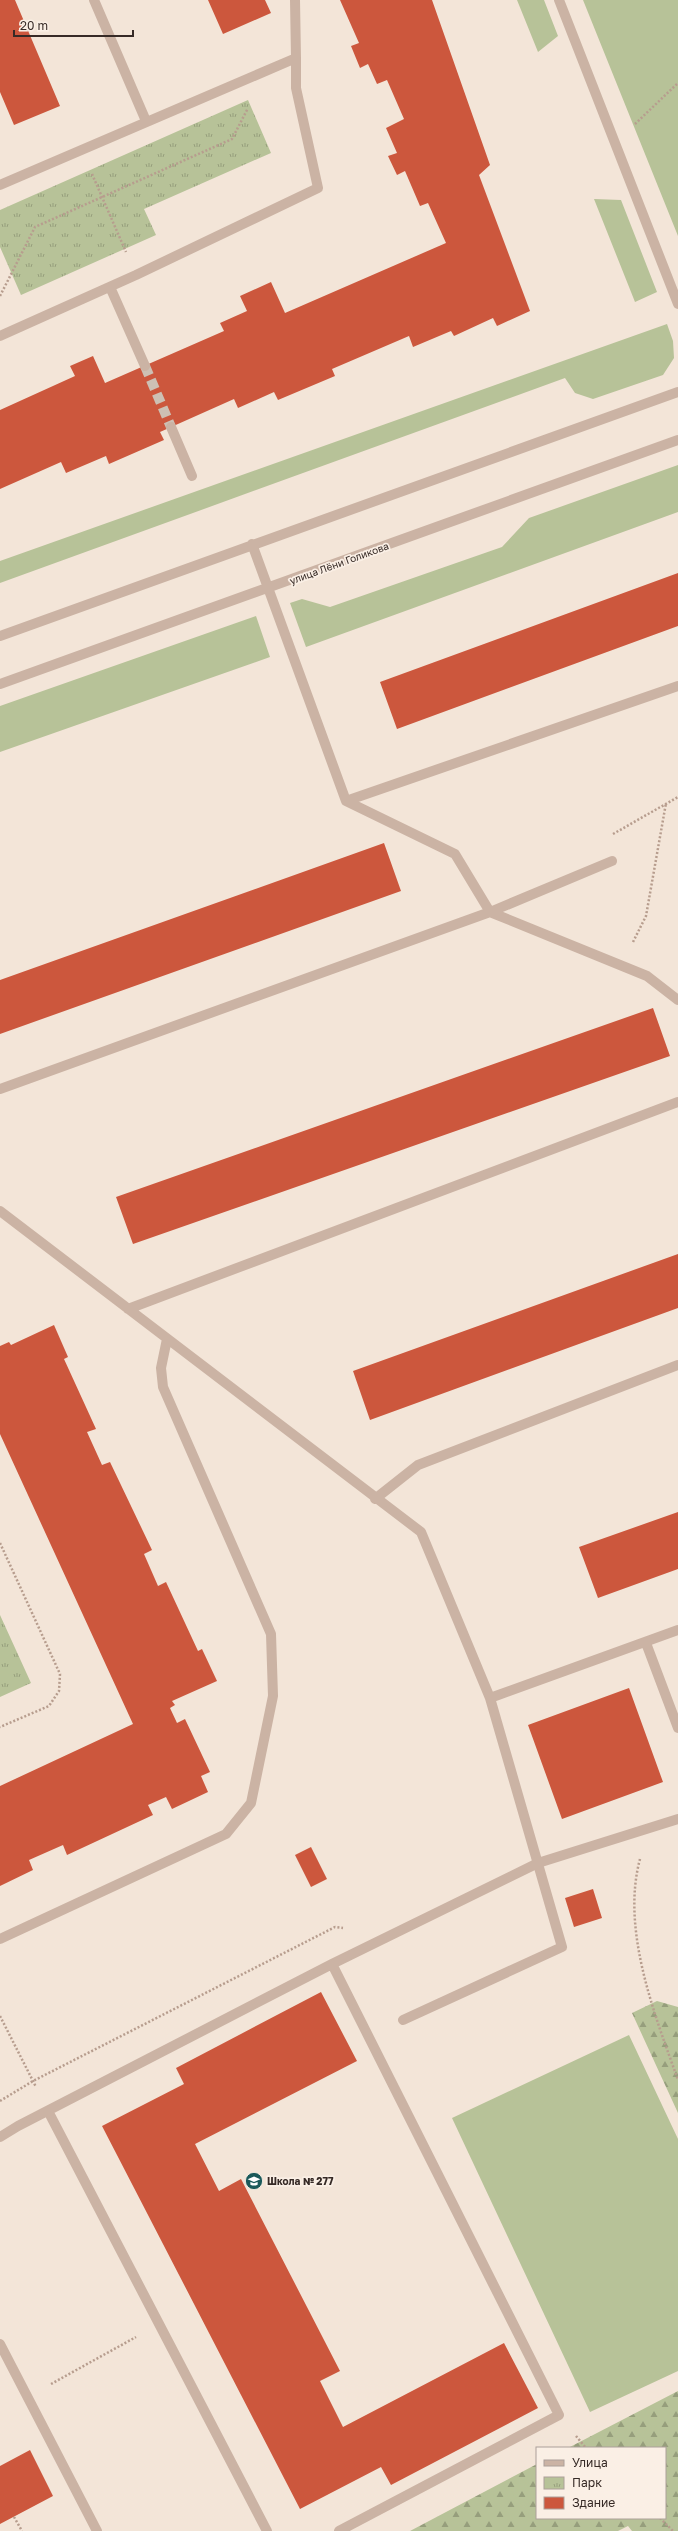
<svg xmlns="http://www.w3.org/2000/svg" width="678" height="2531" font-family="'Golos Text',sans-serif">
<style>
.green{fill:#b7c298}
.forest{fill:url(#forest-firs)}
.park{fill:url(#park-tufts)}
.building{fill:#cc573d}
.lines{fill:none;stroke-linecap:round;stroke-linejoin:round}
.minor-tunnel{stroke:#cdc0b4;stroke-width:10;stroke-dasharray:10 5;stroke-linecap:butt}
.path{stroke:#b79d8e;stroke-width:2.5;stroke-dasharray:2 2;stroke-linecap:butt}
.minor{stroke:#cbb3a4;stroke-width:10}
.labels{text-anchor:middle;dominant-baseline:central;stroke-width:3.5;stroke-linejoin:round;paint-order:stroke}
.street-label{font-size:10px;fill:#362a26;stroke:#faefe5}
.poi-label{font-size:10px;font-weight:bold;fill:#362a26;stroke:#faefe5;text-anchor:start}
</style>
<defs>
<pattern id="forest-firs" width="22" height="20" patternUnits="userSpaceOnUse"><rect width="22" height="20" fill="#b7c298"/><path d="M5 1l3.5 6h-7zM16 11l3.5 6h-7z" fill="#969e7c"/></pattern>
<pattern id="park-tufts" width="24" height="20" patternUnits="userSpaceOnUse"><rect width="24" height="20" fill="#b7c298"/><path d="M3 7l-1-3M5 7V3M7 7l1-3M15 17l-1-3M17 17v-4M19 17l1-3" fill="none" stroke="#969e7c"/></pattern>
</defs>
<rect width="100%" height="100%" fill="#f3e5d8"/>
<path class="green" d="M 517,0 L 544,0 L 558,36 L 538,52 Z
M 583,0 L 678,0 L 678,236 Z
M 594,199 L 621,200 L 657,292 L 635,302 Z
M 667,324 L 673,341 L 674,358 L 663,375 L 593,399 L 575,393 L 565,378 L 0,583 L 0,561 Z
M 678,465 L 678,512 L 306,647 L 290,603 L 302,599 L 330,607 L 502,547 L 529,518 Z
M 256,616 L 270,657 L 0,752 L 0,706 Z
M 629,2035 L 678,2139 L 678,2371 L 590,2412 L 452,2118 Z"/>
<path class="forest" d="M 657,2001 L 678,2007 L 678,2113 L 632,2013 Z
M 678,2391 L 678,2531 L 632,2531 L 628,2526 L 618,2531 L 410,2531 L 537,2464 L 537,2518 L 665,2518 L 665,2448 L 568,2448 Z"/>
<path class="park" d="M 248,100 L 271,153 L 144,209 L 156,235 L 21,295 L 0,247 L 0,210 Z
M 0,1615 L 31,1683 L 0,1697 Z"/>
<path class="building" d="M 0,0 L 15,0 L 60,106 L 14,125 L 0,92 Z
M 208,0 L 265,0 L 271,13 L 223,34 Z
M 340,0 L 432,0 L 490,165 L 479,175 L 530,311 L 497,326 L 493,318 L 454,336 L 451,331 L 413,347 L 409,336 L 332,369 L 335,376 L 278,400 L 274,392 L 238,408 L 234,399 L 160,432 L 164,440 L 109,464 L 106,456 L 66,473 L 61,462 L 0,489 L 0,410 L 75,376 L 70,366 L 93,356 L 105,383 L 224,331 L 220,323 L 247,311 L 240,296 L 271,282 L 285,313 L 446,243 L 428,203 L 420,206 L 405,171 L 397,175 L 388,156 L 397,153 L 386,128 L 404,119 L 387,80 L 377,84 L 368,64 L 360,68 L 351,46 L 359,43 Z
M 678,573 L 678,626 L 397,729 L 380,682 Z
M 384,843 L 401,891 L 0,1034 L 0,980 Z
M 653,1008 L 670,1056 L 133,1244 L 116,1197 Z
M 678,1254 L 678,1308 L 370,1420 L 353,1371 Z
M 54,1325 L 68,1357 L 64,1359 L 96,1429 L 87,1432 L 102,1465 L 110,1462 L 152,1550 L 144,1554 L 158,1586 L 166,1582 L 198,1651 L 202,1649 L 217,1681 L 172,1701 L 175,1705 L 170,1708 L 177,1723 L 185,1719 L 210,1772 L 201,1776 L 208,1792 L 172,1809 L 166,1797 L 148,1805 L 153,1815 L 67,1855 L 63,1845 L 29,1860 L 33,1870 L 0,1886 L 0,1786 L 133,1724 L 0,1434 L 0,1346 L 9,1342 L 11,1345 Z
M 678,1512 L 678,1569 L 598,1598 L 579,1547 Z
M 629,1688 L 663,1782 L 562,1819 L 528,1725 Z
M 311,1847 L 327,1879 L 311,1887 L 295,1855 Z
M 593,1889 L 602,1918 L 574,1927 L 565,1898 Z
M 321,1992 L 357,2061 L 195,2144 L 219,2191 L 241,2179 L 340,2371 L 320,2381 L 343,2427 L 504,2343 L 538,2408 L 391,2485 L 381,2467 L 300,2509 L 102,2126 L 184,2084 L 176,2068 Z
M 30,2450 L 53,2496 L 0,2524 L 0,2466 Z"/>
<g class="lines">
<path class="minor-tunnel" d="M 145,366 L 171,427"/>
<path class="path" d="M 635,124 L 678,83
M 92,174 L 126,252
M 0,296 L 35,227 L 232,139 L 248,108
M 613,834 L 678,797
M 633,942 L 646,916 L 666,803
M 0,1543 L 60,1674 L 59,1691 L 49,1706 L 0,1727
M 640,1859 C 621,1929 654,2013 678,2080
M 0,2016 L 36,2087
M 0,2101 L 33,2081 L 335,1927 L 343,1928
M 51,2384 L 136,2337
M 576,2436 L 586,2448
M 14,2517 L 22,2531
M 660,2518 L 673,2531"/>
<path class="minor" d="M 94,0 L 146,121
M 559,0 L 678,304
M 0,185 L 296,58 L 295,0
M 110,287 L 145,366
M 0,336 L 136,275 L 318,188 L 296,88 L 296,58
M 171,427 L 192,476
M 252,544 L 346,801 L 678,686
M 0,636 L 678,392
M 0,684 L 678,440
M 346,801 L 455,854 L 490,912 L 647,976 L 678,1000
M 0,1089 L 490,912 L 612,861
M 0,1211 L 421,1532 L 490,1698 L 678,1630
M 128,1309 L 678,1102
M 375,1499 L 418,1465 L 678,1365
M 646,1643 L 678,1728
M 0,1939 L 226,1834 L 251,1803 L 273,1696 L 271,1634 L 163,1387 L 161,1368 L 167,1339
M 332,1964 L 559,2415 L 339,2531
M 403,2020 L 562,1947 L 490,1698
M 48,2111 L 267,2531
M 0,2137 L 18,2126 L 332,1964 L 538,1863 L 678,1819
M 0,2344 L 97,2531"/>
</g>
<defs>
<symbol id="school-disc" viewBox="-11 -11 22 22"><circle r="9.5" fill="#1a595a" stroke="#faefe5"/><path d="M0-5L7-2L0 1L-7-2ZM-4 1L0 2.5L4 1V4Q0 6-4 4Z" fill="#fff"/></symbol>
</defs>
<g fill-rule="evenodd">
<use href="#school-disc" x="244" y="2171" width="20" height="20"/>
</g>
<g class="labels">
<g class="street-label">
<text transform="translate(339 563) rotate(-20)">улица Лёни Голикова</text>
</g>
<g class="poi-label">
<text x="267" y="2181">Школа № 277</text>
</g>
</g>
<rect x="536" y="2447" width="130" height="72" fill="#faefe5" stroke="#aca099"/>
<rect x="544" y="2460" width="20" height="6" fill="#cbb3a4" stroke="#aca099"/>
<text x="572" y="2467" font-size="12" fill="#362a26">Улица</text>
<rect x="544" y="2477" width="20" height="12" fill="url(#park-tufts)" stroke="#aca099"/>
<text x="572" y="2487" font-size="12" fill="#362a26">Парк</text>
<rect x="544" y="2497" width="20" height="12" fill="#cc573d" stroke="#aca099"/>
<text x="572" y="2507" font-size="12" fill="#362a26">Здание</text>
<path d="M14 30v6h119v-6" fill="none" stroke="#362a26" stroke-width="2"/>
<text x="20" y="30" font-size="12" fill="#362a26" stroke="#faefe5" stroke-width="3" paint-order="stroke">20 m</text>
</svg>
